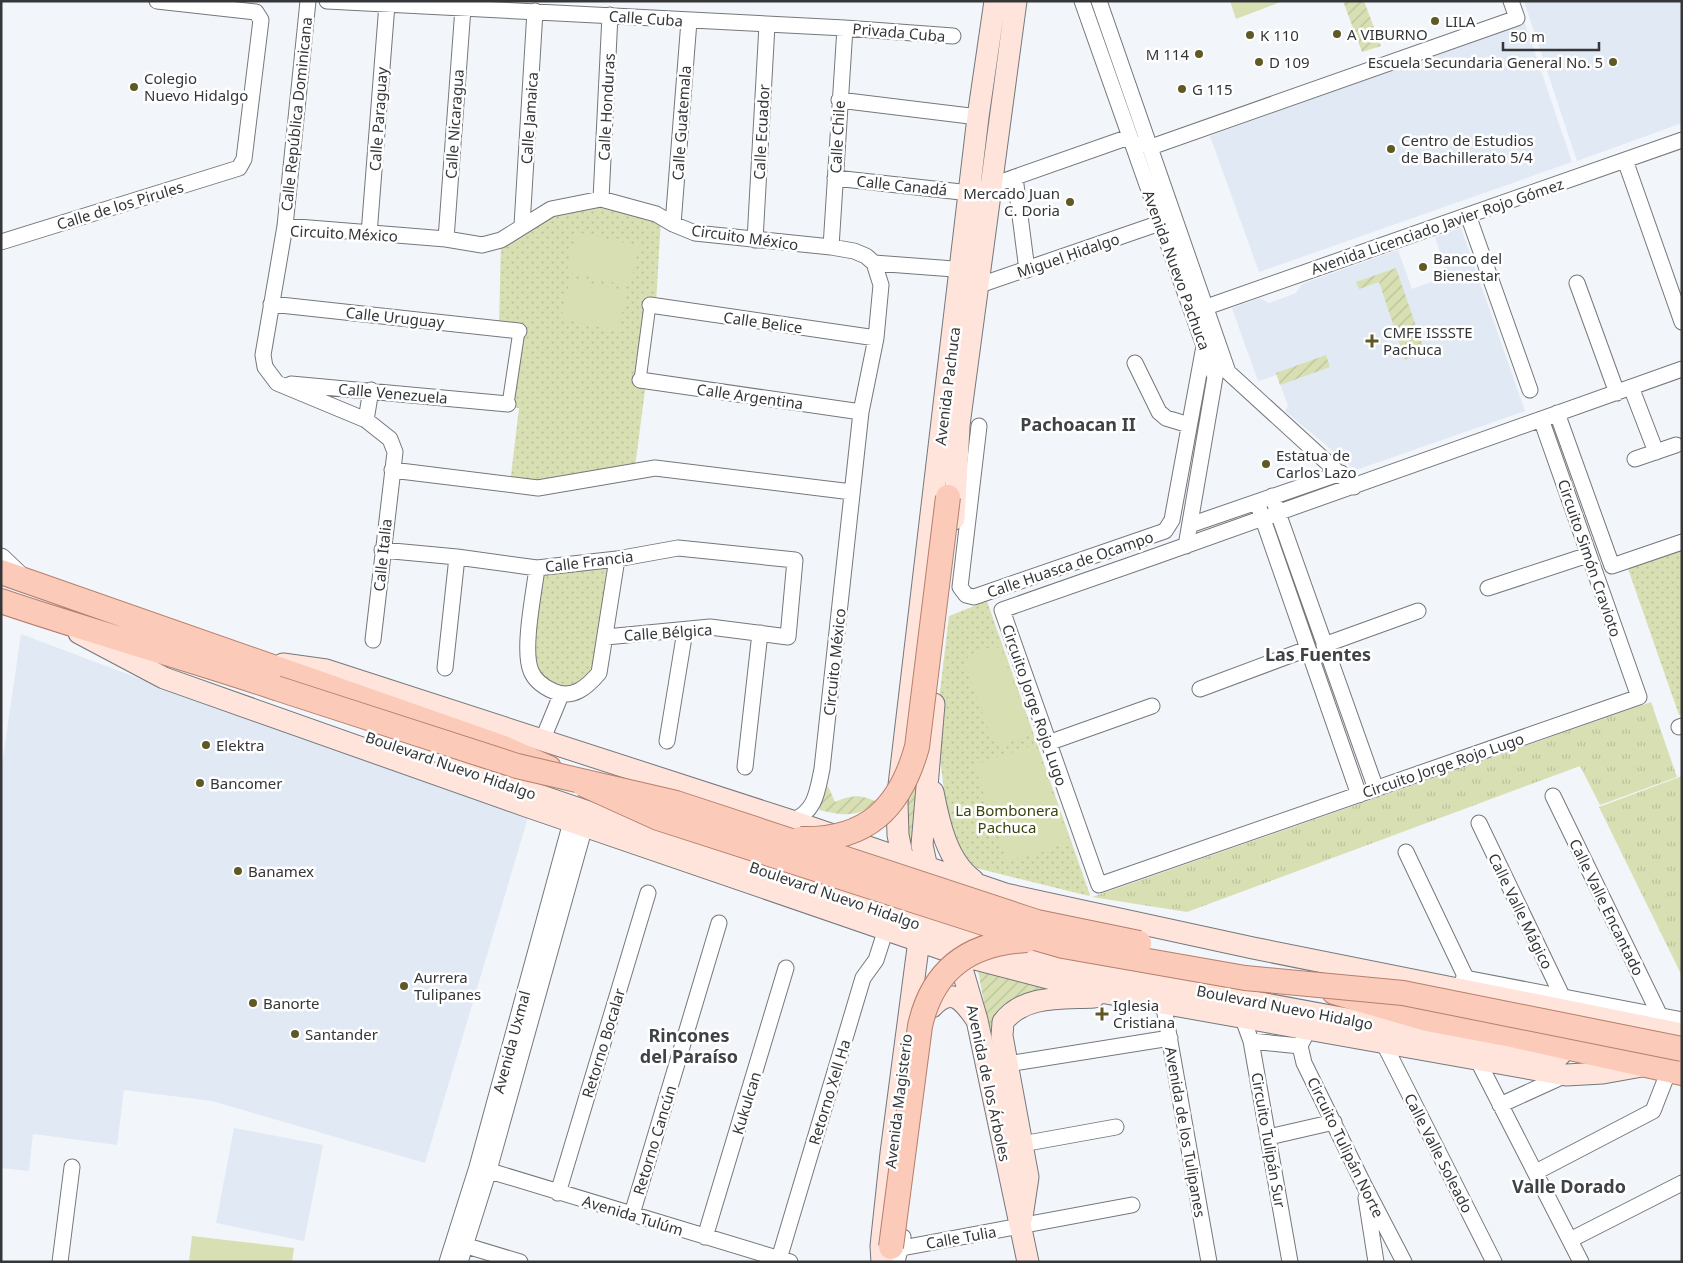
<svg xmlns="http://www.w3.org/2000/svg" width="1683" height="1263" font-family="'Noto Sans',sans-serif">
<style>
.built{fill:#e1e9f4}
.grass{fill:url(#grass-tufts)}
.park{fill:url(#park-dots)}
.garden{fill:url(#garden-furrows)}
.pitch{fill:#d8e0b3}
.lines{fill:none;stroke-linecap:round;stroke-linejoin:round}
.pedestrian-casing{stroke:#74787c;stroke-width:13}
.minor-casing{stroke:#74787c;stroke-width:17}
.tertiary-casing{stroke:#74787c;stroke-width:21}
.secondary-casing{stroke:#74787c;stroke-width:23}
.primary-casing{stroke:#b57f6c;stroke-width:26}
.pedestrian{stroke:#fff;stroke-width:11}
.minor{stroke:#fff;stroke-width:15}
.tertiary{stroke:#fff;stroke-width:19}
.secondary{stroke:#fee4db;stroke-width:21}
.primary{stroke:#fccab8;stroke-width:24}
.primary-bridge-casing{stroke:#b57f6c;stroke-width:26;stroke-linecap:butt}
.primary-bridge{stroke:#fccab8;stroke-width:24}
.poi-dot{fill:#5f5926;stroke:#fff;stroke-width:2}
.labels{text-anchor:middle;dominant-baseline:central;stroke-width:5;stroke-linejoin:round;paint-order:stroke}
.street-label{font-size:15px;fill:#343638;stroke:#fff}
.poi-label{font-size:15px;fill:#343638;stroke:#fff;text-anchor:start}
.park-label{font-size:15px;fill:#3d430d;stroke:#fff}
.quarter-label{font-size:18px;font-weight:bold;fill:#404346;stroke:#fff}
</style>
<defs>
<pattern id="grass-tufts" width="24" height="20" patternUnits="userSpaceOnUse" patternTransform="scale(1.25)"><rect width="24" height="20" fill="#d8e0b3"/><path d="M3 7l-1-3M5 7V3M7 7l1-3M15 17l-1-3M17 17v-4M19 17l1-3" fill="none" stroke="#bac19b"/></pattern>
<pattern id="park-dots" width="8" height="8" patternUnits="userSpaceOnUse" patternTransform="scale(1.25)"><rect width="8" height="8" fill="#d8e0b3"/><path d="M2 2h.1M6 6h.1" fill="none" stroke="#bac19b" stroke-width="1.8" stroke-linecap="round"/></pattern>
<pattern id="garden-furrows" width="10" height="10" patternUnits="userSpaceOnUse" patternTransform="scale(1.25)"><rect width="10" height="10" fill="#d8e0b3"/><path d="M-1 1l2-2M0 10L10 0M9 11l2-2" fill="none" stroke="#bac19b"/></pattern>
</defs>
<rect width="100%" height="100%" fill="#f2f5fa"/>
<path class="built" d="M 1524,1 L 1682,1 L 1682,123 L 1577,161 Z
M 1524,21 L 1572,162 L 1259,272 L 1210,136 Z
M 1461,228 L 1525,411 L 1356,470 L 1285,411 L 1288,406 L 1277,375 L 1258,381 L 1232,308 L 1260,298 L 1269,303 L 1296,293 L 1302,284 L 1398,250 L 1412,289 L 1448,276 L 1435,237 Z
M 21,634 L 167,689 L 532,804 L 425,1163 L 212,1101 L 124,1090 L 117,1145 L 33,1134 L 29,1171 L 1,1168 L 1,772 Z
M 234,1128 L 323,1145 L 304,1241 L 216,1223 Z"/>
<path class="grass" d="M 1651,702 L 1677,777 L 1600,805 L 1580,766 L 1187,912 L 1092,897 Z
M 1682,776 L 1682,976 L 1599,807 Z"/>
<path class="park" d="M 602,201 L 661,218 L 656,304 L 649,304 L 646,383 L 635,467 L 510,484 L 519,408 L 512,407 L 521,329 L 499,326 L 501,242 L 551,210 Z
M 1682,543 L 1682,714 L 1679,715 L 1626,563 Z
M 617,559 L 599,673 L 574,693 L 531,672 L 537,568 Z
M 987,601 L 1090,895 L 1089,896 L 972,867 L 963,857 L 946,806 L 936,725 L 949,616 Z"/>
<path class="garden" d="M 1343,1 L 1364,1 L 1381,46 L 1362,52 Z
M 1396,268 L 1425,352 L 1405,360 L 1379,282 L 1359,289 L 1356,282 Z
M 1326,355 L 1330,367 L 1280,385 L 1276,373 Z
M 927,743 L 913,848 L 910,848 L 903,803 Z
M 828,786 L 835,802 C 850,795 860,794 875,801 C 859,819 841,815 819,810 L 822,795 Z
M 982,969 L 1080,992 C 1047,994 1001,987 992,1027 L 989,1029 L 978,971 Z"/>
<path class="pitch" d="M 1230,1 L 1283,1 L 1236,19 Z
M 576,232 L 639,246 L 630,286 L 567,272 Z
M 570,279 L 627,291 L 618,331 L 561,319 Z
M 994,646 L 1001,649 L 1030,731 L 1026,736 L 1000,745 L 992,741 L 965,663 L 969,655 Z
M 1035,745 L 1069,841 L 1030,857 L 1027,855 L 1007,862 L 974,765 Z
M 192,1236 L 294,1248 L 292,1262 L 189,1262 Z"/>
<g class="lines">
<defs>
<path id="pedestrian" d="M 640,380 L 650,305
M 508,404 L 519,331"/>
<path id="minor" d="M 308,1 L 285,226 L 263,355 L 265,367 L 277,383 L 366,420 L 390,439 L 395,452 L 373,640
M 327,1 L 845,28 L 953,36
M 1082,1 L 1215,377 L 1186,546
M 1099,1 L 1228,372 L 1354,487
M 839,100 L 978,117
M 1142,143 L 1151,147 L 1517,18 L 1511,1
M 1625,160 L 1682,322
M 1015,177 L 1027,270
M 835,178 L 970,193 L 1129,137
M 601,199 L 610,15
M 1468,215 L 1530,390
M 673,224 L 689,21
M 522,225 L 535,11
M 285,226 L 446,239 L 482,245 L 501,240 L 551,209 L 601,199 L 656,214 L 673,224 L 695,233 L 831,247 L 854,251 L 866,256 L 874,263 L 881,285 L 876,338 L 861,412 L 822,769 C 817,792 816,811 792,821
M 369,234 L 387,4
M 446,239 L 463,8
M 755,240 L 767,25
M 1,242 L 239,168 L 244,159 L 261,20 L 256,12 L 157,1
M 831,247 L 845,28
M 874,263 L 954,269
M 1577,283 L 1617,393
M 977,286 L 1160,223
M 271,304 L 519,331
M 650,305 L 876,338
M 1198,310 L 1682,140
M 1135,363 L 1159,412 L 1166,418 L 1189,425
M 640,380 L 861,412
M 291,384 L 508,404
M 1631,387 L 1656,452
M 1557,413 L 1612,566 L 1682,542
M 1541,419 L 1639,697 L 1099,885 L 1002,610 C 1229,531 1455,450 1682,369
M 366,420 L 371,390
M 979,426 L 960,587 L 966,595 L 974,597 L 1165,531 L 1172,520 L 1204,346
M 1635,459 L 1676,445
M 392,470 L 538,488 L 655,468 L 852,492
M 1272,496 L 1376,789
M 1257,502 L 1359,795
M 1190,525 L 1341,473
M 382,550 L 457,557 L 537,568 L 617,559 L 678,548 L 795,560 L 788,637 L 710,627 L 606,637
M 537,568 C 534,593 522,650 531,671 C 535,681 544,687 553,691 C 573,700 587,687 599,673 L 617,559
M 1488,588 L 1588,555
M 1324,645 L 1418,611
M 445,668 L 457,557
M 1200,689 L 1307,649
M 1679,727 L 1682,726
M 542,741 L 561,695
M 667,741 L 685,631
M 1048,743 L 1152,706
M 745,767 L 760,633
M 1553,796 L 1661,1018
M 1479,823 L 1563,998
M 1406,852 L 1467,980
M 1163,1002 L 1209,1262
M 1243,1019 L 1251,1041 L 1290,1262
M 1308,1030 L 1300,1046 L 1304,1063 L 1365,1187 L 1404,1262
M 1251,1041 L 1300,1046
M 1384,1044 L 1494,1262
M 1478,1061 L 1581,1262
M 1007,1064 L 1170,1038
M 1500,1105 L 1566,1075
M 1269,1137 L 1334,1122
M 1022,1144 L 1116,1127
M 480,1168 L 790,1262
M 1536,1172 L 1653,1111 L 1669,1070
M 558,1193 L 648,893
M 1366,1198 L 1376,1262
M 632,1214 L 719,923
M 705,1237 L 786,968
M 1570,1240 L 1682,1183
M 457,1243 L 520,1262
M 902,1248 L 1132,1205
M 779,1259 L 863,978 L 876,960 L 886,929
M 60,1262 L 72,1167
M 447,1262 L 477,1167 L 571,822
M 460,1262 L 489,1170 L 585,826
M 897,1262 L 903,1237"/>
<path id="tertiary" d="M 1,558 L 22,578
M 1465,980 L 1682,1022"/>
<path id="secondary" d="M 957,440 L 1016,1
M 954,519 L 959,427
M 79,633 L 164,678 L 526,806 L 960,955 L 1106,993 L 1566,1075 L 1603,1073 L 1642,1066
M 283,664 L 326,670 L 792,821 L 1005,894 L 1253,948 L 1682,1034
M 453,766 L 971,942 L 1076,969 L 1504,1048 L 1560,1055
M 933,792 C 939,823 947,861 973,880
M 905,869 L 898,835 L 897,802 L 978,117 L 995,1
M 929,877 L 922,845 L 934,704
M 955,945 L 977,1020 L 1028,1262
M 932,1007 C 952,986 963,1000 976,1019
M 1022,1217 L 1028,1177 L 1002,1036 L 1003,1022 C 1024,994 1064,999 1094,997
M 882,1262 L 881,1246 L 891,1153 L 919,940 L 918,926"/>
<path id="primary" d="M 1,572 L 501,747 L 549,768
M 1,601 C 92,632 185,657 276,688
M 1334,992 L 1427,1019 L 1512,1035 L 1682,1073"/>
</defs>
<use href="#pedestrian" class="pedestrian-casing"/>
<use href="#minor" class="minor-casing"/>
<use href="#tertiary" class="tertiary-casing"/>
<use href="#secondary" class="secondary-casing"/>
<use href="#primary" class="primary-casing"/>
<use href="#pedestrian" class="pedestrian"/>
<use href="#minor" class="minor"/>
<use href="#tertiary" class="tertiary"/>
<use href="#secondary" class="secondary"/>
<use href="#primary" class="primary"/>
<defs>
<path id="primary-bridge" d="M 276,688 L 517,766 L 676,803 L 1037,922 L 1139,943
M 583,784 L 658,818 L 993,926 L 1063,946 L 1245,978 L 1403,993 L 1682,1049
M 800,839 C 867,841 900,808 917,747 L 948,497
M 891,1247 L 920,1026 C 933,968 970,943 1027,940"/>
</defs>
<use href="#primary-bridge" class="primary-bridge-casing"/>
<use href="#primary-bridge" class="primary-bridge"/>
</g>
<g class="poi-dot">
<circle cx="1435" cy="21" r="5"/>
<circle cx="1337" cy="34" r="5"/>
<circle cx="1250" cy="35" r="5"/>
<circle cx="1199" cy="54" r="5"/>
<circle cx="1259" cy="62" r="5"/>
<circle cx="1613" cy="62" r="5"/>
<circle cx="134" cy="87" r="5"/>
<circle cx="1182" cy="89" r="5"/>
<circle cx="1391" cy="149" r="5"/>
<circle cx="1070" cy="202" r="5"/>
<circle cx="1423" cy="267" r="5"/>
<path d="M1369.5 333.5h5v5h5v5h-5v5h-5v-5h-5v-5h5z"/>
<circle cx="1266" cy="464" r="5"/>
<circle cx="206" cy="745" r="5"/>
<circle cx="200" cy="783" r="5"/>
<circle cx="238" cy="871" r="5"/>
<circle cx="404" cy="986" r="5"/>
<circle cx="253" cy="1003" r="5"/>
<path d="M1099.5 1006.5h5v5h5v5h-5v5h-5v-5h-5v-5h5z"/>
<circle cx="295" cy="1034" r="5"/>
</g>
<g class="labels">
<g class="street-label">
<text transform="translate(646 18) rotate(4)">Calle Cuba</text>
<text transform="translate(899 32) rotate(5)">Privada Cuba</text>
<text transform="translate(606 107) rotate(-87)">Calle Honduras</text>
<text transform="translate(296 114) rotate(-84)">Calle República Dominicana</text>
<text transform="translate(529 118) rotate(-86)">Calle Jamaica</text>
<text transform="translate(378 119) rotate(-86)">Calle Paraguay</text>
<text transform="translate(681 123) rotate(-86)">Calle Guatemala</text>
<text transform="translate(454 124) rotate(-86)">Calle Nicaragua</text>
<text transform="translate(761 132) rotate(-87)">Calle Ecuador</text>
<text transform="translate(837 137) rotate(-87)">Calle Chile</text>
<text transform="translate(902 185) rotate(6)">Calle Canadá</text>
<text transform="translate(120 205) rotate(-17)">Calle de los Pirules</text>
<text transform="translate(1437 226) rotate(-19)">Avenida Licenciado Javier Rojo Gómez</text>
<text transform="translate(344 233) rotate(3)">Circuito México</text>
<text transform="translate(745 237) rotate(8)">Circuito México</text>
<text transform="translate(1068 255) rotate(-19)">Miguel Hidalgo</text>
<text transform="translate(1177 270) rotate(70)">Avenida Nuevo Pachuca</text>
<text transform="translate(395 317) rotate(6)">Calle Uruguay</text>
<text transform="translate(763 322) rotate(8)">Calle Belice</text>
<text transform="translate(947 386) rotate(-83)">Avenida Pachuca</text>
<text transform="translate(393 393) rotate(5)">Calle Venezuela</text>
<text transform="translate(750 396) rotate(8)">Calle Argentina</text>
<text transform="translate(382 555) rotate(-84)">Calle Italia</text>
<text transform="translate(1590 558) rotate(71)">Circuito Simón Cravioto</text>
<text transform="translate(589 561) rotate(-7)">Calle Francia</text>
<text transform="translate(1070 564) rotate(-19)">Calle Huasca de Ocampo</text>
<text transform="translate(668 632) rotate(-4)">Calle Bélgica</text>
<text transform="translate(834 662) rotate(-84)">Circuito México</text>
<text transform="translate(1035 705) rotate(71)">Circuito Jorge Rojo Lugo</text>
<text transform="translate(451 765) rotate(19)">Boulevard Nuevo Hidalgo</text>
<text transform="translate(1443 765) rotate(-19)">Circuito Jorge Rojo Lugo</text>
<text transform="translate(835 895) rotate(19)">Boulevard Nuevo Hidalgo</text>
<text transform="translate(1607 907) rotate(64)">Calle Valle Encantado</text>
<text transform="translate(1521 911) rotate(64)">Calle Valle Mágico</text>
<text transform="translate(1285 1007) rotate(11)">Boulevard Nuevo Hidalgo</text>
<text transform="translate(511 1042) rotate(-75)">Avenida Uxmal</text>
<text transform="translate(603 1043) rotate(-73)">Retorno Bocalar</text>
<text transform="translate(989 1083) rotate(78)">Avenida de los Árboles</text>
<text transform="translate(829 1092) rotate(-73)">Retorno Xell Ha</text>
<text transform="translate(898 1101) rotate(-83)">Avenida Magisterio</text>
<text transform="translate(746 1103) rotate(-73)">Kukulcan</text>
<text transform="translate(1186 1132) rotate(80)">Avenida de los Tulipanes</text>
<text transform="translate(654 1140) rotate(-73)">Retorno Cancún</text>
<text transform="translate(1269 1140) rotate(80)">Circuito Tulipán Sur</text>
<text transform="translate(1346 1147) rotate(64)">Circuito Tulipán Norte</text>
<text transform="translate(1439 1153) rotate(63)">Calle Valle Soleado</text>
<text transform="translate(633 1215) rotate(17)">Avenida Tulúm</text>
<text transform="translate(961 1237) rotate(-10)">Calle Tulia</text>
</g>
<g class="poi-label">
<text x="1445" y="21">LILA</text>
<text x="1347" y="34">A VIBURNO</text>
<text x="1260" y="35">K 110</text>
<text x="1189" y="54" text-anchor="end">M 114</text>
<text x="1269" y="62">D 109</text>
<text x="1603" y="62" text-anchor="end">Escuela Secundaria General No. 5</text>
<text x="144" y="78">Colegio<tspan x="144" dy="17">Nuevo Hidalgo</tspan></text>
<text x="1192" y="89">G 115</text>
<text x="1401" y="140">Centro de Estudios<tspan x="1401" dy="17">de Bachillerato 5/4</tspan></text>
<text x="1060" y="193" text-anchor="end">Mercado Juan<tspan x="1060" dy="17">C. Doria</tspan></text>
<text x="1433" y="258">Banco del<tspan x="1433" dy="17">Bienestar</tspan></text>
<text x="1383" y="332">CMFE ISSSTE<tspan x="1383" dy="17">Pachuca</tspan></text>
<text x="1276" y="455">Estatua de<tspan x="1276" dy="17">Carlos Lazo</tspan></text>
<text x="216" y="745">Elektra</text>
<text x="210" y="783">Bancomer</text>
<text x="248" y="871">Banamex</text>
<text x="414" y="977">Aurrera<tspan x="414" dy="17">Tulipanes</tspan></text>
<text x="263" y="1003">Banorte</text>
<text x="1113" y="1005">Iglesia<tspan x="1113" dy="17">Cristiana</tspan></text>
<text x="305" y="1034">Santander</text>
</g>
<g class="park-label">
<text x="1007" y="810">La Bombonera<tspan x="1007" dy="17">Pachuca</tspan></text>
</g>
<g class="quarter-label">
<text x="1078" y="424">Pachoacan II</text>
<text x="1318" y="654">Las Fuentes</text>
<text x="689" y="1035">Rincones<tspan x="689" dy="21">del Paraíso</tspan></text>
<text x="1569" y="1186">Valle Dorado</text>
</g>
</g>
<rect width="1683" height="1263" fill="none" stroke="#343638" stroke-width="5"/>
<path d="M1503 42v8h96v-8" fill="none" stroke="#343638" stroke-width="2.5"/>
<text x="1510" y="42" font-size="15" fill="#343638" stroke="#ffffff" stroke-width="4" paint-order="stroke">50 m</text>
</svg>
